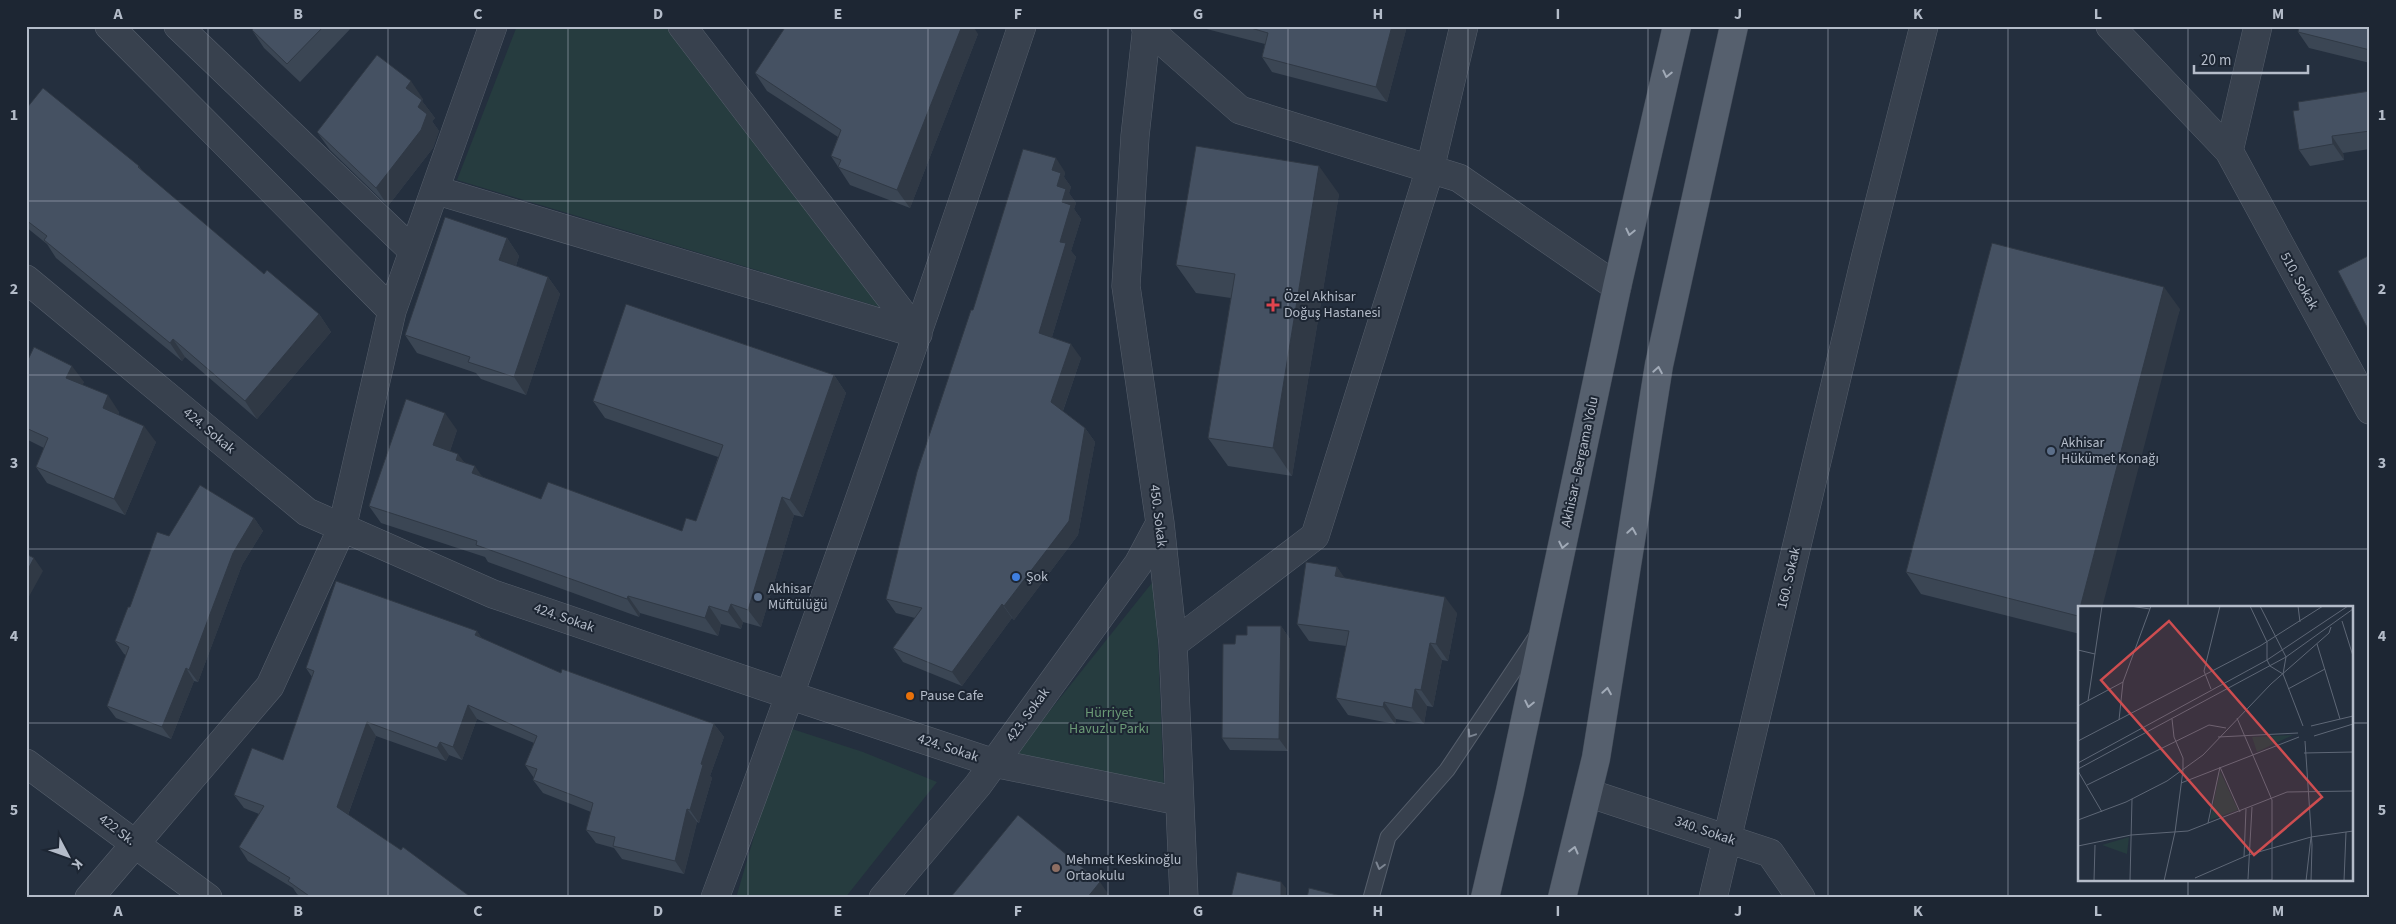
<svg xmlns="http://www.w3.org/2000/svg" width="2396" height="924" font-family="'Source Sans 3',sans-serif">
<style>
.green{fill:#263c3f}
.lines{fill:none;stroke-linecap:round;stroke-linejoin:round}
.service-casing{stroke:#565f6c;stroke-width:17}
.minor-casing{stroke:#565f6c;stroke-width:29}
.primary-casing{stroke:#414a57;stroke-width:29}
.service{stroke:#38414e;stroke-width:15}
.minor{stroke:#38414e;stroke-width:28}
.primary{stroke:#56606e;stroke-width:28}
.wall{fill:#3b4654}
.shaded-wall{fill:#303945}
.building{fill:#455162;stroke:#303945}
.oneway{stroke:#a1aab7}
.oneway2{stroke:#7c8592}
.grid{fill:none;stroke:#b4bcc9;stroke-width:1;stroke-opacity:0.55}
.health-dot{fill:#e0444e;stroke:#1d2633;stroke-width:2}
.service-dot{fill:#5c6f8a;stroke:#1d2633;stroke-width:2}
.shop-dot{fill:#3f7fe0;stroke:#1d2633;stroke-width:2}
.food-dot{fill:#e8710a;stroke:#1d2633;stroke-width:2}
.education-dot{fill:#8d6e63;stroke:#1d2633;stroke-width:2}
.labels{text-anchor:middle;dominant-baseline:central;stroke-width:4;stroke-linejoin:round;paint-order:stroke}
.street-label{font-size:14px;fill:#b4bcc9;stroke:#1d2633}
.poi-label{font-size:14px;fill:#b4bcc9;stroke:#1d2633;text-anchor:start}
.park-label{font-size:14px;fill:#6b9a76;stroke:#1d2633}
.inset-road{fill:none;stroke:#5e6776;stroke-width:1}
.view{fill:#ce4d50;fill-opacity:0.15;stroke:#ce4d50;stroke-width:2.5}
.inset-edge{fill:none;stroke:#b4bcc9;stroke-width:2.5}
.neatline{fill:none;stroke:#b4bcc9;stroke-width:2}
.grid-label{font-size:16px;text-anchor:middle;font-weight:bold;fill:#b4bcc9}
</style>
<rect width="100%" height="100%" fill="#242f3e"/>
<path class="green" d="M 517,26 L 666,26 L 886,309 L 457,180 Z
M 1155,579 L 1164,787 L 1013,757 Z
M 786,727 L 863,752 L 937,782 L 845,898 L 736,898 Z"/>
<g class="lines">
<defs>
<path id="service" d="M 1371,898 L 1388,837 L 1447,770 L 1536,637"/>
<path id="minor" d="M 109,26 L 392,311
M 178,26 L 413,251
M 682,26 L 918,334
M 1145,26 L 1240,110 L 1459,178 L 1617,287
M 1147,26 L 1135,136 L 1126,286 L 1160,523 L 1173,644 L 1184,898
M 2110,26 L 2229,151 L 2370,410
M 2229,151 L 2258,26
M 435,190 L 918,334
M 26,279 L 307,512 L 493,594 L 789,695 L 994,763 L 1179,801
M 1173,644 L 1315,536 L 1430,169 L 1464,26
M 26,763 L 208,898
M 1588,793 L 1770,853 L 1801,898
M 89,898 L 270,686 L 342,528 L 392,311 L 493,26
M 715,898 C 823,609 924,318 1022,26
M 883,898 L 978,785 L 1138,564 L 1160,523
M 1713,898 L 1865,259 L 1924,26"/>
<path id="primary" d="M 1485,898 L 1510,791 L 1617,287 L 1677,26
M 1562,898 L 1596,758 L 1659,365 L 1734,26"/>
</defs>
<use href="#service" class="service-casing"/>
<use href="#minor" class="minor-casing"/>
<use href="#primary" class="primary-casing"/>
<use href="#service" class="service"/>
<use href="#minor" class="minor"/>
<use href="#primary" class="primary"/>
</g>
<path class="wall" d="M 255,26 L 353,26 L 300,82 L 264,48 L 252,30 Z
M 1195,26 L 1407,26 L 1387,102 L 1272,72 L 1262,57 L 1265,44 Z
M 2370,26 L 2370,63 L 2309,48 L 2298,32 Z
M 978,34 L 910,208 L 850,185 L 831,156 L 838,137 L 767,91 L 755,73 Z
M 2370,91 L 2370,149 L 2343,153 L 2344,160 L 2310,166 L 2299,150 Z
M 423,99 L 422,101 L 435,118 L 432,121 L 439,131 L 433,148 L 388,206 L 330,150 L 317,132 Z
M 26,109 L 139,166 L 143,172 L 264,274 L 319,314 L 331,332 L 257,419 L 185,357 L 182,361 L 56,258 L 47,244 L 26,227 Z
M 1065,172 L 1064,177 L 1071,187 L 1069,193 L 1076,203 L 1074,209 L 1081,219 L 1071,251 L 1076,257 L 1052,337 L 1081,358 L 1063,411 L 1085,428 L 1095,442 L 1078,535 L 1014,620 L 1012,618 L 962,686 L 903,662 L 893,648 L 915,618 L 896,613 L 886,599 L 973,310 Z
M 1339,194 L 1292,476 L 1228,466 L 1208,438 L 1231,298 L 1196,293 L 1176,265 Z
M 507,238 L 519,256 L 516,266 L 548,277 L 560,294 L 526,395 L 481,379 L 476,373 L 417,353 L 405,335 Z
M 2180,309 L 2080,608 L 2080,634 L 1921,594 L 1906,572 Z
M 26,364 L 84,382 L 82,385 L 119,412 L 118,415 L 156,442 L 125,515 L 47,483 L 36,467 L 44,448 L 26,439 Z
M 834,375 L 846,393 L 803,517 L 794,515 L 761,627 L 743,622 L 741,629 L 721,624 L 718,636 L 640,613 L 639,617 L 488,562 L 485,557 L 381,523 L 369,506 L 457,430 L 450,451 L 483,477 L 541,499 L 682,531 L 696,521 L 718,457 L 605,418 L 593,401 Z
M 254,518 L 263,531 L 242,565 L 198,682 L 194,681 L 171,739 L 116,718 L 107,706 L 126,655 L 124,654 L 115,641 L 130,607 L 169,536 Z
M 1337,567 L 1344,578 L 1457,613 L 1448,661 L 1442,660 L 1433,707 L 1427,706 L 1424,724 L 1396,719 L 1395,724 L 1348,715 L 1336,698 L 1346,646 L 1309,641 L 1297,624 Z
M 1281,626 L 1290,639 L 1288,751 L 1230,750 L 1222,738 L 1235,644 L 1247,635 Z
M 477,631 L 482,639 L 561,673 L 714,724 L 724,737 L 710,776 L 712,778 L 699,823 L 697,822 L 684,874 L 622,859 L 614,848 L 596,843 L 586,830 L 591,812 L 543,793 L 533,780 L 534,778 L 525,765 L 534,743 L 477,719 L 462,760 L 449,755 L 446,761 L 376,736 L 348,815 L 472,898 L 302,898 L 297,894 L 293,888 L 248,861 L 239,847 L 259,814 L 244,808 L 234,795 L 283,760 L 312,677 L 306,668 Z"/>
<path class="shaded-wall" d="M 962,26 L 973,26 L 978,34 L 910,208 L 897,190 Z
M 1392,26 L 1407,26 L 1387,102 L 1376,87 Z
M 411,81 L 423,99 L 422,101 L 435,118 L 432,121 L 439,131 L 433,148 L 388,206 L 376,188 L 418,107 L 406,88 Z
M 2332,136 L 2343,153 L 2344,160 L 2333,144 Z
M 1056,158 L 1065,172 L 1064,177 L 1071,187 L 1069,193 L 1076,203 L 1074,209 L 1081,219 L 1071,251 L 1076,257 L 1049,347 L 1039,333 L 1060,242 L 1062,202 L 1052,170 Z
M 1319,166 L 1339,194 L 1292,476 L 1273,448 Z
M 507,238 L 519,256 L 512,278 L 499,260 Z
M 548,277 L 560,294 L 526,395 L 514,377 Z
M 2164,287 L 2180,309 L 2102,608 L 2080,608 Z
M 319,314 L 331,332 L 257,419 L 245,401 Z
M 173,339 L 185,357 L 182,361 L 170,343 Z
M 1071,344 L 1081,358 L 1061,416 L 1051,402 Z
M 72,366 L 84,382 L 78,394 L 66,378 Z
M 834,375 L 846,393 L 803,517 L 790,500 Z
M 108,395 L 119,412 L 114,424 L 103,408 Z
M 445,413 L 457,430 L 446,463 L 433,445 Z
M 144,426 L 156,442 L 125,515 L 114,499 Z
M 1085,428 L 1095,442 L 1078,535 L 1014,620 L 1004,606 Z
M 458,454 L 471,471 L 456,460 Z
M 475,466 L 487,484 L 472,473 Z
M 782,497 L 794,515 L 761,627 L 748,610 Z
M 254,518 L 263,531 L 242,565 L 198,682 L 189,670 L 233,553 Z
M 34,558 L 43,571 L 26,602 L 26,573 Z
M 1337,567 L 1349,584 L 1335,576 Z
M 628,596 L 640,613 L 639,617 L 627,599 Z
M 1445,597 L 1457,613 L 1448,661 L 1436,644 Z
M 731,604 L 743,622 L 741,629 L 728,612 Z
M 1002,604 L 1012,618 L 962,686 L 952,672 Z
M 709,606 L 721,624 L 718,636 L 705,618 Z
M 1281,626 L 1290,639 L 1288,751 L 1279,739 Z
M 477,631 L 486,644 L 475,635 Z
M 1430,643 L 1442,660 L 1433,707 L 1421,690 Z
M 186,668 L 194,681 L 171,739 L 162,727 Z
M 1415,689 L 1427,706 L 1424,724 L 1412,708 Z
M 1384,702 L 1396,719 L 1395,724 L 1383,707 Z
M 468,705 L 477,719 L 462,760 L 453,747 Z
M 367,722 L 376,736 L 346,820 L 337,807 Z
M 714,724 L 724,737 L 710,776 L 712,778 L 699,823 L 690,810 L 701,764 Z
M 440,742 L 449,755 L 446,761 L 437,748 Z
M 687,809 L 697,822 L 684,874 L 675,861 Z
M 1100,882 L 1111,898 L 1087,898 Z
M 1281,882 L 1286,888 L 1286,898 L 1281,898 Z"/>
<path class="building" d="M 255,26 L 324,26 L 287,64 L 252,30 Z
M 786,26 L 962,26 L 897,190 L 838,167 L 841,160 L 831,156 L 841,130 L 755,73 Z
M 1244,26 L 1392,26 L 1376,87 L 1262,57 L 1268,33 Z
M 2299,26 L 2370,26 L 2370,50 L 2298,32 Z
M 377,55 L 411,81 L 406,88 L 422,100 L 418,107 L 427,114 L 421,130 L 376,188 L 317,132 Z
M 43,88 L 139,166 L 138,167 L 264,274 L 267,270 L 319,314 L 245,401 L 173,339 L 170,343 L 44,240 L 47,236 L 26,220 L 26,109 Z
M 2370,91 L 2370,131 L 2332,136 L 2333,144 L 2299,150 L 2293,111 L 2299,110 L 2298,102 Z
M 1196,146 L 1319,166 L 1273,448 L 1208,438 L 1235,274 L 1176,265 Z
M 1023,149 L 1056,158 L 1052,170 L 1061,173 L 1057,186 L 1066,189 L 1062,202 L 1071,205 L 1060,242 L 1066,243 L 1039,333 L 1071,344 L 1051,402 L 1085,428 L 1069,521 L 1004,606 L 1002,604 L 952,672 L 893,648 L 922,608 L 886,599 L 917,472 L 971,310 L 973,310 Z
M 445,217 L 507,238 L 499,260 L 548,277 L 514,377 L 468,362 L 470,357 L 405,335 Z
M 1992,243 L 2164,287 L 2080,608 L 2078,616 L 1906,572 Z
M 2370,255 L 2370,333 L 2338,271 Z
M 626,304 L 834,375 L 790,500 L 782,497 L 748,610 L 731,604 L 728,612 L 709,606 L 705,618 L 628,596 L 627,599 L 476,545 L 477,541 L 369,506 L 406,399 L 445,413 L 433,445 L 458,454 L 456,460 L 475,466 L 472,473 L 541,499 L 548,482 L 682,531 L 686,518 L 696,521 L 723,445 L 593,401 Z
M 34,347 L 72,366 L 66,378 L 108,395 L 103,408 L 144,426 L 114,499 L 36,467 L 48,438 L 26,428 L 26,364 Z
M 200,485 L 254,518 L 233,553 L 189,670 L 186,668 L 162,727 L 107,706 L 129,647 L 115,641 L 128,607 L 130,607 L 157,532 L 169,536 Z
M 26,554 L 34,558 L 26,573 Z
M 1306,562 L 1337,567 L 1335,576 L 1445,597 L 1436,644 L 1430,643 L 1421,690 L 1415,689 L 1412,708 L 1384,702 L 1383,707 L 1336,698 L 1349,631 L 1297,624 Z
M 336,581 L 477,631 L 475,635 L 561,673 L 562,669 L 714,724 L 701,764 L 703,765 L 690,810 L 687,809 L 675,861 L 613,846 L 615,837 L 586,830 L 593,803 L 533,780 L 537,769 L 525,765 L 537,736 L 468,705 L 453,747 L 440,742 L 437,748 L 367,722 L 337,807 L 401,850 L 403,847 L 472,898 L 312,898 L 288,881 L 290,878 L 239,847 L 264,806 L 234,795 L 252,748 L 283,760 L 314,671 L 306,668 Z
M 1247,626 L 1281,626 L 1279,739 L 1222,738 L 1223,644 L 1235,644 L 1236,635 L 1247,635 Z
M 1018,815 L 1100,882 L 1087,898 L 950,898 Z
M 1237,872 L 1281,882 L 1281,898 L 1231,898 Z
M 1309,888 L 1349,898 L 1307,898 Z"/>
<defs><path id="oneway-chevron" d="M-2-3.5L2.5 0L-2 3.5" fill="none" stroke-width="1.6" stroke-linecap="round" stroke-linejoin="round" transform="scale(1.25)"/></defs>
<g class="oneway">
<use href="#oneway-chevron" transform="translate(1667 74) rotate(103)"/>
<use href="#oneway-chevron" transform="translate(1630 232) rotate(103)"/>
<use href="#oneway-chevron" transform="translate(1658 370) rotate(-80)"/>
<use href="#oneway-chevron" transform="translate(1632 531) rotate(-81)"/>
<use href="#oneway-chevron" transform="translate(1563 545) rotate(102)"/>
<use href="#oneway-chevron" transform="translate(1607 691) rotate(-81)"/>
<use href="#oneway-chevron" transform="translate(1529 704) rotate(102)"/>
<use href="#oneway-chevron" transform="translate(1574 850) rotate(-76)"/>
</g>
<g class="oneway2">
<use href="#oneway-chevron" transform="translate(1471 734) rotate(124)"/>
<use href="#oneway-chevron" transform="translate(1380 866) rotate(105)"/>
</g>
<path class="grid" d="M 208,26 L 208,898M 388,26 L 388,898M 568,26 L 568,898M 748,26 L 748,898M 928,26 L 928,898M 1108,26 L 1108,898M 1288,26 L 1288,898M 1468,26 L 1468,898M 1648,26 L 1648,898M 1828,26 L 1828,898M 2008,26 L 2008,898M 2188,26 L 2188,608M 26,201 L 2370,201M 26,375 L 2370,375M 26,549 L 2370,549M 26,723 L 2080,723M 2352,723 L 2370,723M 2188,880 L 2188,898"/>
<path class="health-dot" d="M1270.5 297.5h5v5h5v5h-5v5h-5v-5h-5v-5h5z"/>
<g class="service-dot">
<circle cx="2051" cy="451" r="5"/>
<circle cx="758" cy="597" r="5"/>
</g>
<circle class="shop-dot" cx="1016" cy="577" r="5"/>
<circle class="food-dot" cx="910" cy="696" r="5"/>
<circle class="education-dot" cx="1056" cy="868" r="5"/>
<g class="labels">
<g class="street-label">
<text transform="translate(2299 281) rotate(61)">510. Sokak</text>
<text transform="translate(209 431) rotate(40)">424. Sokak</text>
<text transform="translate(1580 462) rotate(-78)">Akhisar - Bergama Yolu</text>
<text transform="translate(1158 516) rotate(83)">450. Sokak</text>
<text transform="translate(1789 578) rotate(-77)">160. Sokak</text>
<text transform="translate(564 618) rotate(19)">424. Sokak</text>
<text transform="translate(1028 715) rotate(-54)">423. Sokak</text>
<text transform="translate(948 748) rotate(18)">424. Sokak</text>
<text transform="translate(117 830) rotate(37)">422 Sk.</text>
<text transform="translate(1705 831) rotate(19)">340. Sokak</text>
</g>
<g class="poi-label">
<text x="1284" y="297">Özel Akhisar<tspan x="1284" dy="16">Doğuş Hastanesi</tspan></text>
<text x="2061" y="443">Akhisar<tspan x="2061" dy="16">Hükümet Konağı</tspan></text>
<text x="1026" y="577">Şok</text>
<text x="768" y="589">Akhisar<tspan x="768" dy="16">Müftülüğü</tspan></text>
<text x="920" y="696">Pause Cafe</text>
<text x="1066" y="860">Mehmet Keskinoğlu<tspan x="1066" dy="16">Ortaokulu</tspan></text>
</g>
<g class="park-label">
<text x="1109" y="713">Hürriyet<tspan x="1109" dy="16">Havuzlu Parkı</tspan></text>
</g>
</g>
<g transform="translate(2078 606)">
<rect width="275" height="275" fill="#242f3e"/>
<path d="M 215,129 L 179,146 L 174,131 ZM 142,165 L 160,204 L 132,214 ZM 51,231 L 49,248 L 24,239 Z" fill="#263c3f"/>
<path class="inset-road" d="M 52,0 L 72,3M 172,0 L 189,36 L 189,54 L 192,60 L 205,68 L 225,120M 182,0 L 208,51 L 205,68M 220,0 L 222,16M 264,15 L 275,50M 239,38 L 262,113M 0,44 L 17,48M 133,83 L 126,65 L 142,0M 210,83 L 247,63M 10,95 L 24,0M 0,100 L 45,76M 159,112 L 194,194 L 194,275M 94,113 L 96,131 L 105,152 L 105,164 L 97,226 L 86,275 L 194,274M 41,114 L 45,76 L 73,0M 233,120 L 275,110M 236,130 L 275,118M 140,131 L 220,127M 0,135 L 182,40 L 245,0M 227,135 L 234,239 L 233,275M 226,147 L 275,146M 0,157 L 189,54 L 270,0M 142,161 L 162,206M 0,163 L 208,51 L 275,3M 0,165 L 24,206M 103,177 L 221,131M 9,179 L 131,119 L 148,122M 0,214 L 48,196 L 89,175 L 125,149 L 193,78 L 251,27 L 253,21M 130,217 L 142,161M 0,240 L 53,229 L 110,225 L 209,186 L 275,185M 166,251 L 168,203M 117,272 L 170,249 L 233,231 L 275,225M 170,273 L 174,201M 16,275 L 17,239M 52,275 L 54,193M 228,275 L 233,231M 266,275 L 268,226"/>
<path class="view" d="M 91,15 L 244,191 L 176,249 L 23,74 Z"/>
<rect width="275" height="275" class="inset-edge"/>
</g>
<rect width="2396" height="924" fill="none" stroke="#1d2633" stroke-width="55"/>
<g transform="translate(68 856) rotate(131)" stroke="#1d2633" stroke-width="4" paint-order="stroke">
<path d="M0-4L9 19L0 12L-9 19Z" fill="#b4bcc9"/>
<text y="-8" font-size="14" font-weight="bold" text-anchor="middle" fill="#b4bcc9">K</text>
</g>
<path d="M2194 65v8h114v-8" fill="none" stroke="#b4bcc9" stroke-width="2.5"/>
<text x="2201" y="65" font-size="15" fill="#b4bcc9" stroke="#1d2633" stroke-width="4" paint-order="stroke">20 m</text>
<rect x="28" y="28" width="2340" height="868" class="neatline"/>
<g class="grid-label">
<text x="118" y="19">A</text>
<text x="298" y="19">B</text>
<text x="478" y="19">C</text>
<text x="658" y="19">D</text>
<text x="838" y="19">E</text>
<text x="1018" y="19">F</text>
<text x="1198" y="19">G</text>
<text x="1378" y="19">H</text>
<text x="1558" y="19">I</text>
<text x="1738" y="19">J</text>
<text x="1918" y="19">K</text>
<text x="2098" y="19">L</text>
<text x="2278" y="19">M</text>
<text x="14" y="120">1</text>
<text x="2382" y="120">1</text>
<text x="14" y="294">2</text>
<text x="2382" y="294">2</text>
<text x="14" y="468">3</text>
<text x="2382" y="468">3</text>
<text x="14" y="641">4</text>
<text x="2382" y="641">4</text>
<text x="14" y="815">5</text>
<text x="2382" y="815">5</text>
<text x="118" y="916">A</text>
<text x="298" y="916">B</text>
<text x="478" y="916">C</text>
<text x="658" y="916">D</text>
<text x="838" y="916">E</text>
<text x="1018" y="916">F</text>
<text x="1198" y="916">G</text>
<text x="1378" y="916">H</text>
<text x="1558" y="916">I</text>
<text x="1738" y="916">J</text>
<text x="1918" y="916">K</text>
<text x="2098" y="916">L</text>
<text x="2278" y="916">M</text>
</g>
</svg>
